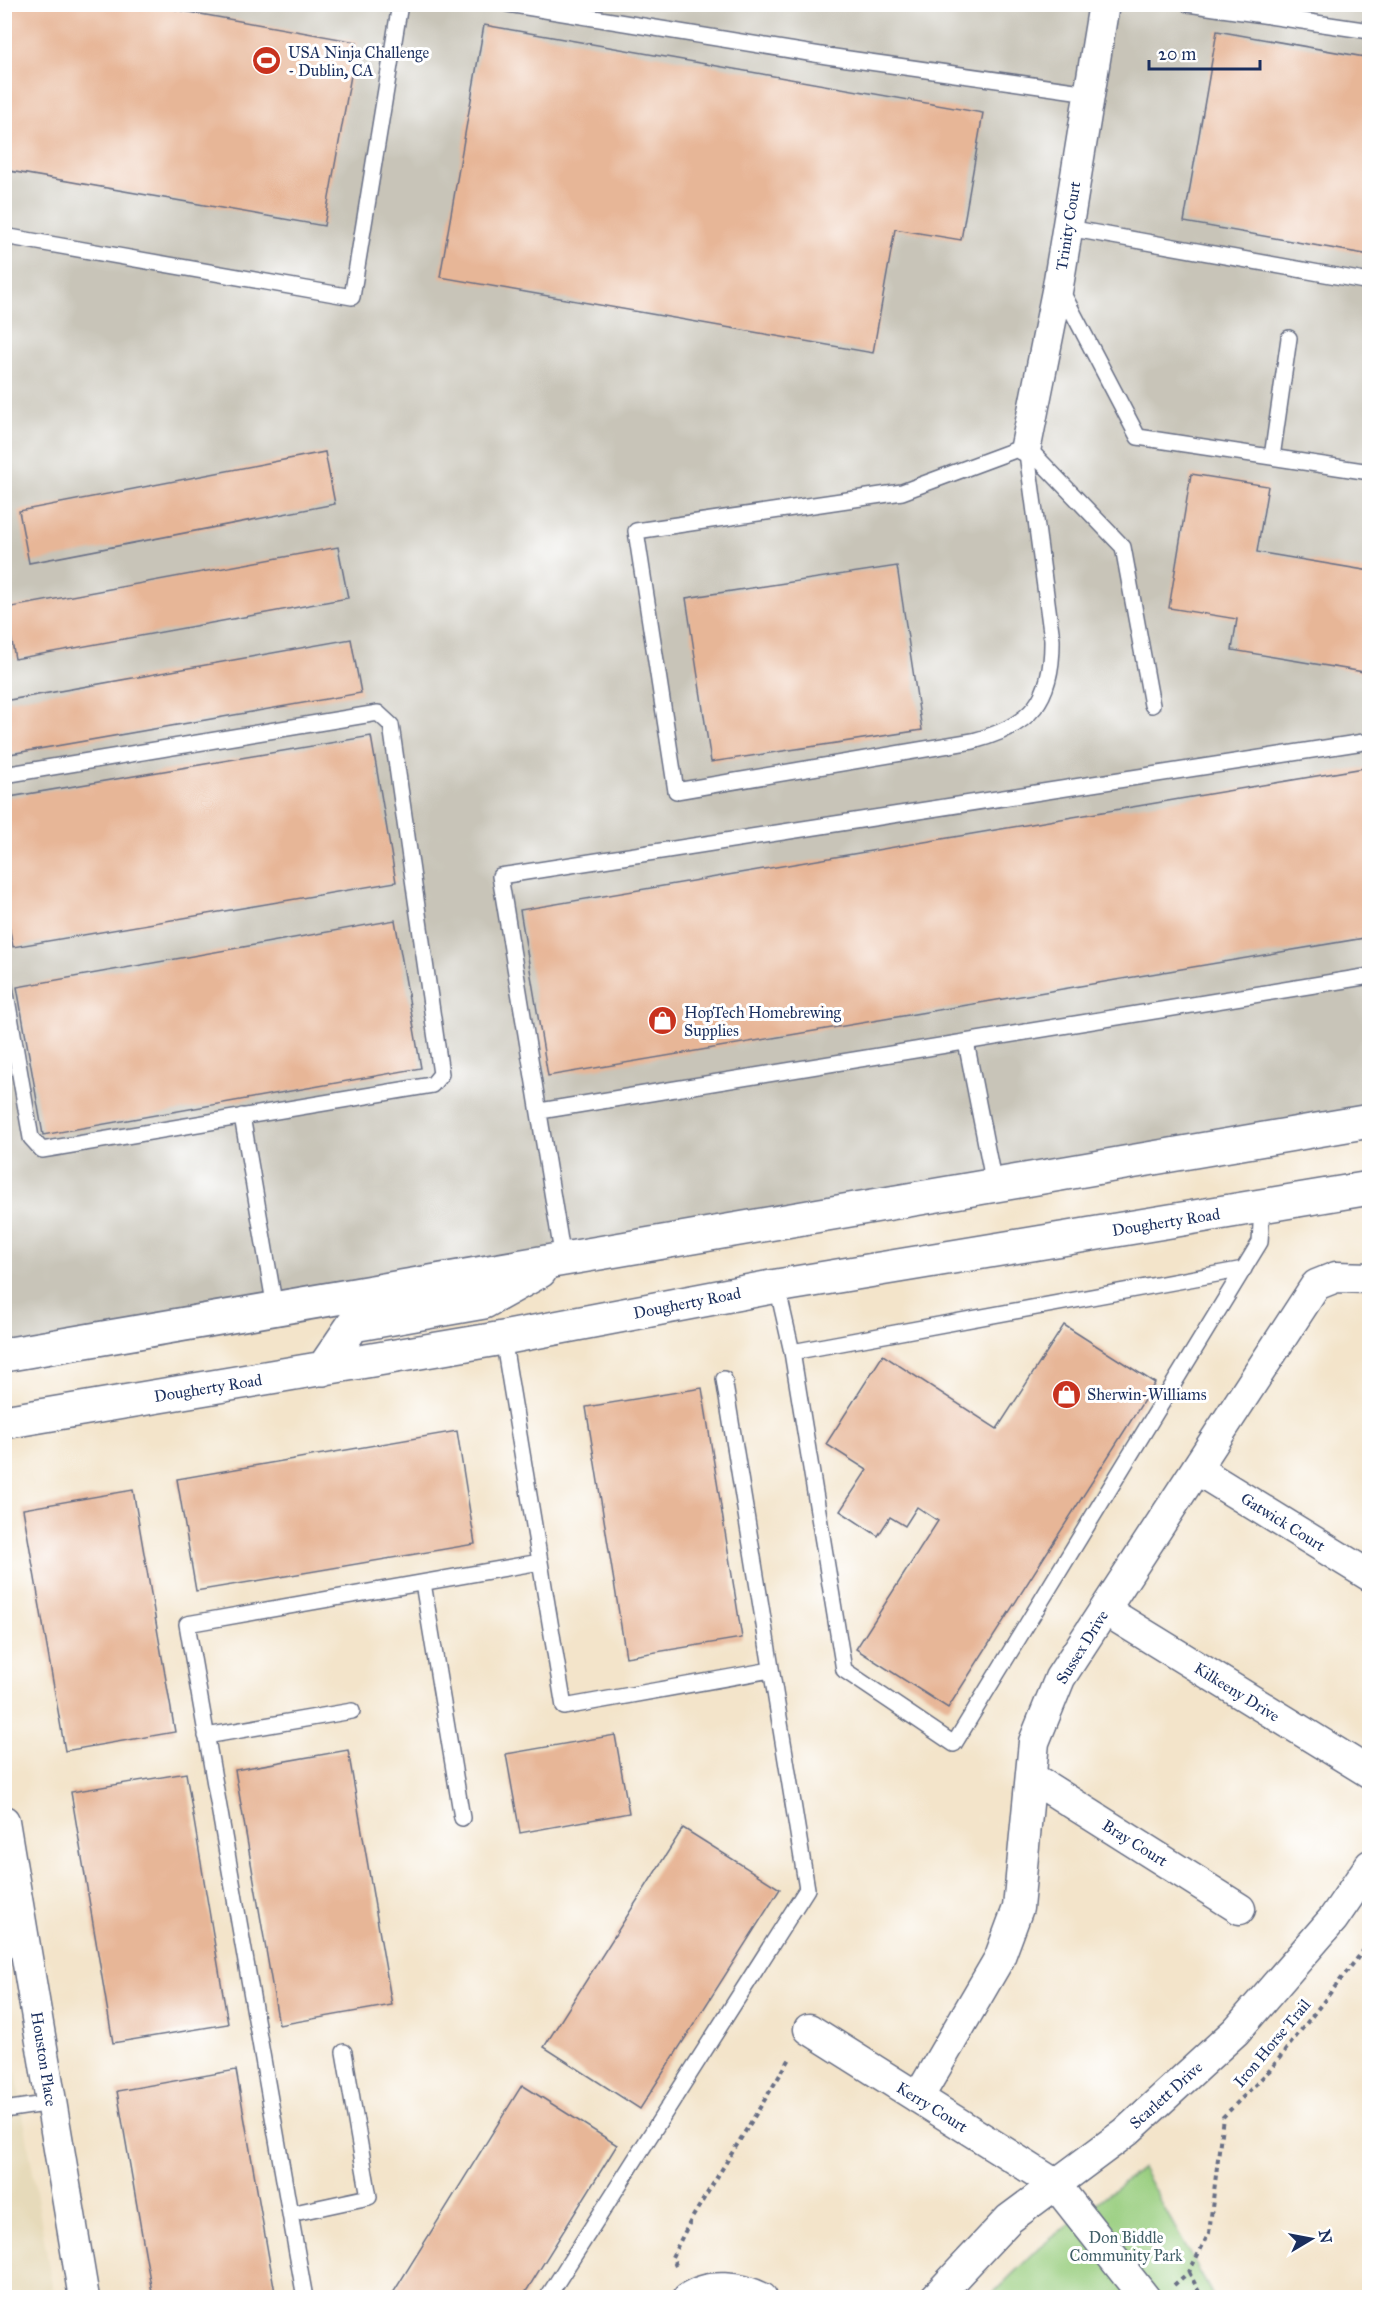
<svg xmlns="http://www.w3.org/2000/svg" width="1374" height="2302" font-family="'IM FELL Great Primer',serif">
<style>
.built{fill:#e6daba}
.industrial{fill:#c8c4b8}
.green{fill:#99ce7f;stroke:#5a7e6e;stroke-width:1.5}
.building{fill:#e7b697}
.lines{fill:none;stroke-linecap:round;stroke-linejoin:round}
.lane-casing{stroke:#676e84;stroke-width:18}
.street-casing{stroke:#676e84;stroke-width:33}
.secondary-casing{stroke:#676e84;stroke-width:36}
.path{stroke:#676e84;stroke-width:4;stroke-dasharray:4.5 4.5;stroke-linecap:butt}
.lane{stroke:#fff;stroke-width:15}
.street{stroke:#fff;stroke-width:30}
.secondary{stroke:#fff;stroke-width:33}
.labels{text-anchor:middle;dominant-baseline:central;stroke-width:6;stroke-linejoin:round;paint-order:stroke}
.poi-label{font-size:16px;fill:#1b2f5e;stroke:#fff;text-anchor:start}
.street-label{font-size:16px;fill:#1b2f5e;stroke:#fff}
.park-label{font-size:16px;fill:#415f68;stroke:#fff}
</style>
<rect width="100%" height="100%" fill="#fff"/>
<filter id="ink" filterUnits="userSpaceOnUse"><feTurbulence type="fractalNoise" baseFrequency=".0167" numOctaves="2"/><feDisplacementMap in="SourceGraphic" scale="12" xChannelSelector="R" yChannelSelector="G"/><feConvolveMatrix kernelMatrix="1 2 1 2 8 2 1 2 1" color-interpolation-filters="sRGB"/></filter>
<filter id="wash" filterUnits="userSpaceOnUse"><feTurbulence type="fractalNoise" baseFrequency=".008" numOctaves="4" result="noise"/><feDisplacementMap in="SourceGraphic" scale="24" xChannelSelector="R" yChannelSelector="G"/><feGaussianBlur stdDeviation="1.35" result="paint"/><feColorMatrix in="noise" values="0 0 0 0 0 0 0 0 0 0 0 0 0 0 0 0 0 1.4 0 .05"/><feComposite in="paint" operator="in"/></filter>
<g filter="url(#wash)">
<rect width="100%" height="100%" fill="#f3e4ca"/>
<path class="built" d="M 5,2007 L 54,2297 L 5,2297 Z"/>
<path class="industrial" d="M 5,5 L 1369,5 L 1369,1121 L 5,1355 Z"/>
<path class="green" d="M 1142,2168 L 1213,2296 L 1212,2298 L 988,2298 L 1040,2247 Z"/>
<g id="blocks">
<path class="building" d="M 4,4 L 145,4 L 357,42 L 324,226 L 4,170 Z
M 484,25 L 983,113 L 961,240 L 895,229 L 873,353 L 440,277 Z
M 1217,31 L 1370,58 L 1370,255 L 1184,222 Z
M 325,452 L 335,504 L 29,563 L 19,511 Z
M 1191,474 L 1268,486 L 1257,552 L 1370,571 L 1370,673 L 1232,650 L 1237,619 L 1169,608 Z
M 338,547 L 348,598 L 15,659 L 6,608 Z
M 897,566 L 922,730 L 711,762 L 686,598 Z
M 351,639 L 361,693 L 4,755 L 4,701 Z
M 371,736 L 396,882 L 13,947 L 4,899 L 4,798 Z
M 1370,767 L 1370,937 L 548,1076 L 520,910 Z
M 395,920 L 421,1068 L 43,1135 L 17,987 Z
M 1064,1325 L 1155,1383 L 948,1708 L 856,1649 L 938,1521 L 917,1507 L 905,1526 L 890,1517 L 878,1536 L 840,1511 L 867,1470 L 826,1444 L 883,1355 L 997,1429 Z
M 702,1388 L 742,1638 L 626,1657 L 586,1407 Z
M 457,1431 L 475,1544 L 196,1591 L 177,1479 Z
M 133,1490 L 175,1732 L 65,1751 L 23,1509 Z
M 615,1735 L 629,1813 L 520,1833 L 506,1754 Z
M 348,1750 L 392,2005 L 279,2025 L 235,1770 Z
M 186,1773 L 228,2024 L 113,2043 L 71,1792 Z
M 683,1828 L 780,1889 L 640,2109 L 544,2047 Z
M 236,2070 L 276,2298 L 153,2298 L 117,2091 Z
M 522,2085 L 617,2145 L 522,2298 L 390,2298 Z"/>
</g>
</g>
<g filter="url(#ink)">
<use href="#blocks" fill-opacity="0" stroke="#676e84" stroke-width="1.5"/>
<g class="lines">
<defs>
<path id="lane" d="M 508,4 L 827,56 L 1089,93
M 1188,4 L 1370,31
M 1068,228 L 1370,282
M 4,236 L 352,297 L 400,4
M 1060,288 L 1138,437 L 1370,472
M 1026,446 L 1052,639 C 1053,700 1031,726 973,741 L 676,791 L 636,531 L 902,492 Z
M 1026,446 L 1123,547 L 1152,705
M 1272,457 L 1289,338
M 4,775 L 378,713 L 391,725 L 441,1074 L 432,1085 L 42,1150 L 31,1138 L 4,982
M 966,1042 L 994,1185
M 540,1111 L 1370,976
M 242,1116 L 275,1308
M 563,1259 L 500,876 L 1370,741
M 777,1286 L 792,1352 L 844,1670 L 954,1744 L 1260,1242 L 1262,1207
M 503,1338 L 564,1707 L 771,1670
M 792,1352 L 1244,1269
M 423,1583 L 462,1818
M 206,1736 L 352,1711
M 344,2052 L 369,2197 L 290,2214 L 187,1624 L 540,1562
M 4,2110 L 51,2103
M 290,2214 L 305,2298
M 547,2298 L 807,1889 L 724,1379"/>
<path id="street" d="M 1026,446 L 1058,286 L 1104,4
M 1196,1469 L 1370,1576
M 1105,1610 L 1370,1773
M 1031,1777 L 1240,1909
M 4,1821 L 84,2298
M 809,2029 L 1055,2184 L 1145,2298
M 918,2098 L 999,1959 L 1018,1908 L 1034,1742 L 1060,1678 L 1316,1285 L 1336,1277 L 1370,1278
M 688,2298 C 709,2283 740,2287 762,2298
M 935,2298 L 1009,2219 L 1126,2132 L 1236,2031 L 1333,1919 L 1370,1865"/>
<path id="secondary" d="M 4,1355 L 1370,1121
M 323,1369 L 353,1325 L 484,1302 L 540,1271
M 4,1422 L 503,1338 L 777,1286 L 1370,1188"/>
</defs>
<use href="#lane" class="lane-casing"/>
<use href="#street" class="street-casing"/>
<use href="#secondary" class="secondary-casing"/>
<path class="path" d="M 676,2265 L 672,2257 L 692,2218 L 791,2057
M 1189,2272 L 1202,2298
M 1174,2285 L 1189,2272 L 1209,2233 L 1223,2117 L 1270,2070 L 1370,1942"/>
<use href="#lane" class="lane"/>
<use href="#street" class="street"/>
<use href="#secondary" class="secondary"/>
</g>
</g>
<defs>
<symbol id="stadium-disc" viewBox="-11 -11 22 22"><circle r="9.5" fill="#c8321e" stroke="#fff"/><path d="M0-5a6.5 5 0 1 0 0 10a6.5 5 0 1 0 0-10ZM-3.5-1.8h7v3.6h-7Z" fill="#fff"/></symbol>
<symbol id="shop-disc" viewBox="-11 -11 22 22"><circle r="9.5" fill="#c8321e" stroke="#fff"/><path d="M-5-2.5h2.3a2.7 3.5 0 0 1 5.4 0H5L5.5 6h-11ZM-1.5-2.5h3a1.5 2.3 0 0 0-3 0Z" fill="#fff"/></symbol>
</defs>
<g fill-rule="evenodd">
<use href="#stadium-disc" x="250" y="44" width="33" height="33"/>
<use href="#shop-disc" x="646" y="1004" width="33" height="33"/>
<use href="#shop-disc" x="1050" y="1378" width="33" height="33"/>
</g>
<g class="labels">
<g class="poi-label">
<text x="288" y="52">USA Ninja Challenge<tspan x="288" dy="18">- Dublin, CA</tspan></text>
<text x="684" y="1012">HopTech Homebrewing<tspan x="684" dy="18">Supplies</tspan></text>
<text x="1087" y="1394">Sherwin-Williams</text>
</g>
<g class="street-label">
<text transform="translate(1068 226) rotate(-81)">Trinity Court</text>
<text transform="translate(1166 1222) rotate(-9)">Dougherty Road</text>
<text transform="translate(687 1303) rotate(-11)">Dougherty Road</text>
<text transform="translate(208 1388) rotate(-9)">Dougherty Road</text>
<text transform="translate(1283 1522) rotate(32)">Gatwick Court</text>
<text transform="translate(1082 1647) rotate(-58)">Sussex Drive</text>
<text transform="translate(1237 1692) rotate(32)">Kilkeeny Drive</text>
<text transform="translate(1135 1843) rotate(32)">Bray Court</text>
<text transform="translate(1272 2043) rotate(-50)">Iron Horse Trail</text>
<text transform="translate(44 2059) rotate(81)">Houston Place</text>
<text transform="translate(1166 2095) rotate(-42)">Scarlett Drive</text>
<text transform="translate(932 2107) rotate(32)">Kerry Court</text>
</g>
<g class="park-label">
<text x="1126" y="2237">Don Biddle<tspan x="1126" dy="18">Community Park</tspan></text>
</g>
</g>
<rect width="1374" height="2302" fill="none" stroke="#fff" stroke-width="24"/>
<g transform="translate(1311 2239) rotate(80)" stroke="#ffffff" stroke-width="4.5" paint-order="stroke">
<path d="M0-4.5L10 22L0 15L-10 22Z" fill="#1b2f5e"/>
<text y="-9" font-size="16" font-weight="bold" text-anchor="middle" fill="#1b2f5e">N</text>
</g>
<path d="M1149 60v9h111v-9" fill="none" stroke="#1b2f5e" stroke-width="3"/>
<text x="1158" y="60" font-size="18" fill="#1b2f5e" stroke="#ffffff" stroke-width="4.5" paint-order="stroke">20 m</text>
</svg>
